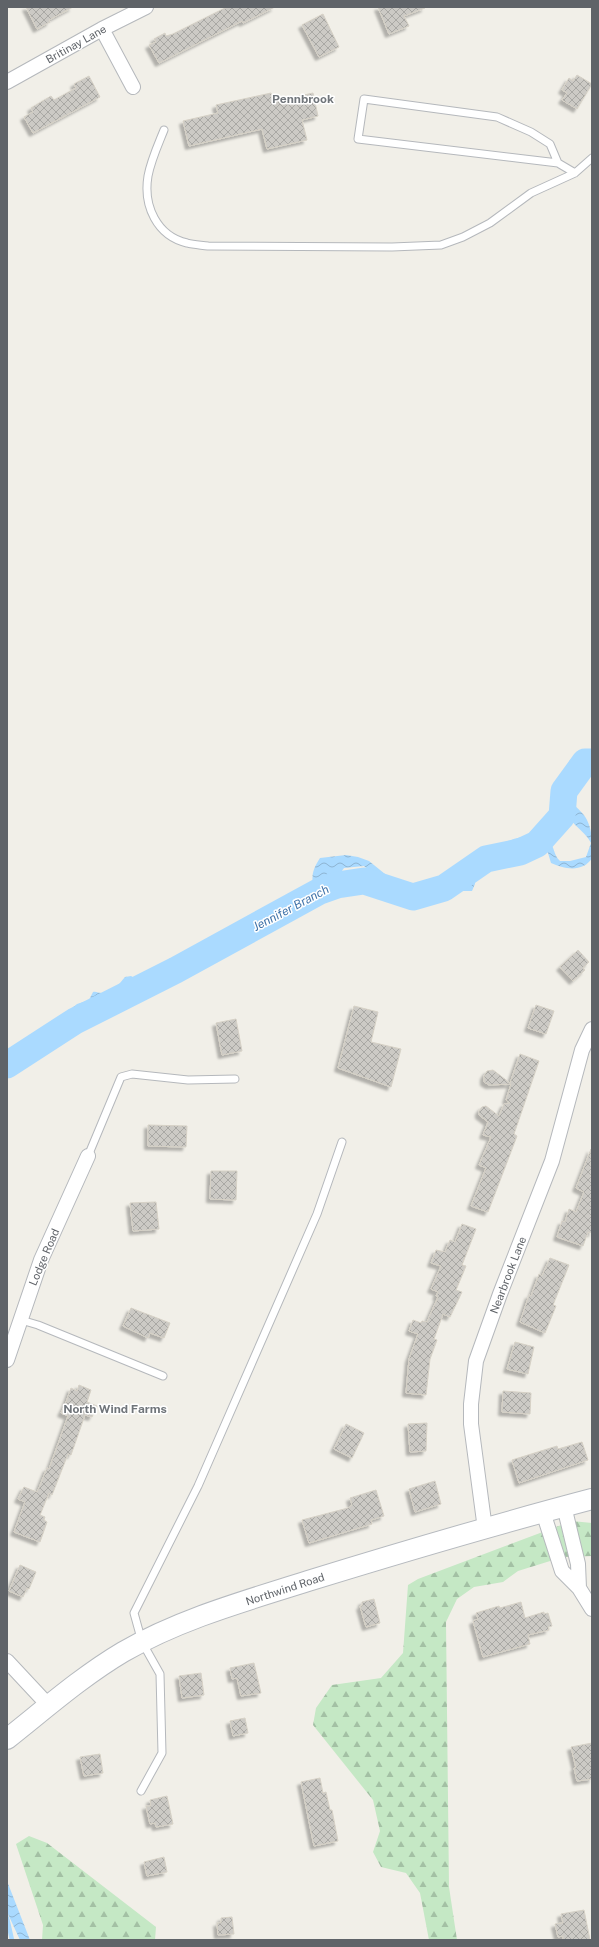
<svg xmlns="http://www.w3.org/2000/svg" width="599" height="1947" font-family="'Public Sans',sans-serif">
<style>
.forest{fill:url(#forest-firs)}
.water{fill:url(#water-waves)}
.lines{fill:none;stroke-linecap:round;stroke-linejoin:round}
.stream{stroke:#aadaff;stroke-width:4.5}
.river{stroke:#aadaff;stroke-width:27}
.building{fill:url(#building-cross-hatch);stroke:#d6d1c6;filter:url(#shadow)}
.lane-casing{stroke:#b5b8bc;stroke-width:9}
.street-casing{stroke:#b5b8bc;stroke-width:16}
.secondary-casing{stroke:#b6babf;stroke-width:22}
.lane{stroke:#fff;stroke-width:7}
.street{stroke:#fff;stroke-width:14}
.secondary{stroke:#fff;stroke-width:20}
.labels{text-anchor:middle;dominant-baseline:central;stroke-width:3;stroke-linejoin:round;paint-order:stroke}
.street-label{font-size:11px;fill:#5f6368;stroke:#fff}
.neighbourhood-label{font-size:12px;font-weight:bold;fill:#70757a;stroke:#fff}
.water-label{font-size:12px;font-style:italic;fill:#4174aa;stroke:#fff}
</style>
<defs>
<pattern id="forest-firs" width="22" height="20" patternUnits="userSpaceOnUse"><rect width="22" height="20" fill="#c5e8c5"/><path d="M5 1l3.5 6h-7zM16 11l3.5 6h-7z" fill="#a3c0a4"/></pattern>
<pattern id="water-waves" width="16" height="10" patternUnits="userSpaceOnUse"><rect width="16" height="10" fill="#aadaff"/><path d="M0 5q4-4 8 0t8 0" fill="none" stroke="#8eb4d2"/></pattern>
<pattern id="building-cross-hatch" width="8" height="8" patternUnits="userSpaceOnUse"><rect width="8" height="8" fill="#cccac5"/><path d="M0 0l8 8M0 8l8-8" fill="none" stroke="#a9a8a4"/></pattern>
<filter id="shadow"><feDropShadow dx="-3.5" dy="3.5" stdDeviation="1" flood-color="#0004"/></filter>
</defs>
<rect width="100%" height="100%" fill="#f1efe8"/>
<path class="forest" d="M 572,1521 L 592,1523 L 592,1556 L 563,1557 L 518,1571 L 503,1582 L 474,1587 L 457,1599 L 446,1622 L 449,1887 L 457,1940 L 429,1940 L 420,1893 L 406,1873 L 381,1867 L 373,1852 L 380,1831 L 373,1800 L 313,1725 L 316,1708 L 332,1685 L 381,1678 L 403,1653 L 408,1585 L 418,1579 Z
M 29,1836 L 47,1843 L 156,1927 L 155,1940 L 42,1940 L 43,1925 L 16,1844 Z"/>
<path class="water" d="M 578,757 L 592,759 L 592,767 L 571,782 C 561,801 581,807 587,820 C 593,832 592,845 592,858 C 583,873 564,869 551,863 L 548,853 L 543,847 L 531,839 L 521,840 L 480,861 L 476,868 L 475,884 L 472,891 L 456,891 L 445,895 L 430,904 L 422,903 L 400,896 L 364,866 L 344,868 L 339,875 L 332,878 L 318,891 L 306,909 L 296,917 L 267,931 L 199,956 L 181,970 L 156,978 L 146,986 L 109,1002 L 86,1016 L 45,1051 L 26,1062 L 17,1063 L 7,1071 L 7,1055 L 24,1047 L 36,1034 L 47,1029 L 77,1004 L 89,1000 L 93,992 C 96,991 98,993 102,993 C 113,994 119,984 125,977 L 131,976 L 138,980 C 145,978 149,971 155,967 C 166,961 193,954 199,943 L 233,933 L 262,919 L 274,920 L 280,917 L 299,907 L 314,890 C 311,877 312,870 320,858 L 346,855 L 358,857 L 369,861 L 411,895 L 429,899 C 441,894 451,882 459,873 C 461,870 466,869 469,866 C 474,862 477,858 482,854 C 496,844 533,828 548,840 C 555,846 553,855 560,861 L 570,861 L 586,857 L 591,843 C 586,833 577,828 570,819 C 558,802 568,783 568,764 L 570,760 Z
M 7,1881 L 30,1940 L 20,1940 L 7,1912 Z"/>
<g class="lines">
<path class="stream" d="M 7,1918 L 12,1940"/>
<path class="river" d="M 7,1065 L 75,1021 L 176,970 L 320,891 L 337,885 L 364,881 L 413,897 L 444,888 L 486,859 L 520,852 L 537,844 L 562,816 L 564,791 L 585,762 L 592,762"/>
</g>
<path class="building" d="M 26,7 L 73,7 L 49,20 L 50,22 L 37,29 Z
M 227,7 L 275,7 L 243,23 L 242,21 L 159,63 L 149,45 L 156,42 L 154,39 L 165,33 L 166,36 L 173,34 Z
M 378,7 L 425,7 L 425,8 L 404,16 L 409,26 L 389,34 Z
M 323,14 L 339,47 L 319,57 L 302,25 Z
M 577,75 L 592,84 L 577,109 L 562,100 L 567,93 L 562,90 L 569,78 L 573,81 Z
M 89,76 L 100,97 L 33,133 L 24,117 L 33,112 L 31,108 L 51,96 L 54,100 L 76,88 L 74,84 Z
M 271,93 L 273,102 L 313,93 L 318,116 L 302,120 L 307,140 L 267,149 L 262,129 L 189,146 L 183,121 L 218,113 L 216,105 Z
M 578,950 L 589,962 L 583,968 L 585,970 L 573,981 L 560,967 Z
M 536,1005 L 554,1011 L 546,1034 L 528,1028 Z
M 354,1006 L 378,1012 L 371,1042 L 401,1049 L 391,1087 L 338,1068 Z
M 236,1019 L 242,1051 L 222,1055 L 216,1023 Z
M 520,1054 L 539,1061 L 514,1134 L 517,1136 L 488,1212 L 471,1206 L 486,1168 L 479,1165 L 491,1137 L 483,1135 L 488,1122 L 479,1115 L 479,1111 L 482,1107 L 486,1106 L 499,1116 L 504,1104 L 510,1103 L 506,1100 L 511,1084 L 489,1085 L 484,1082 L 484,1076 L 487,1071 L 493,1070 L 510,1083 Z
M 148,1125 L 187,1126 L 186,1147 L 148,1146 Z
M 591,1149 L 592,1233 L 588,1232 L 583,1246 L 557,1237 L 562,1221 L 565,1222 L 569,1209 L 576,1212 L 584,1192 L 576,1188 Z
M 211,1171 L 237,1171 L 236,1200 L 210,1199 Z
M 156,1202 L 159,1229 L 133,1231 L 130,1203 Z
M 462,1224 L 476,1229 L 462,1265 L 466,1266 L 456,1290 L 462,1292 L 450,1317 L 443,1314 L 434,1339 L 437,1340 L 430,1359 L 426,1395 L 406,1393 L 409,1359 L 418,1334 L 409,1331 L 413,1320 L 421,1323 L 422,1321 L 427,1322 L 438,1297 L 436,1296 L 438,1292 L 431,1289 L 441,1266 L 431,1263 L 436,1250 L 445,1252 L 450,1240 L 455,1242 Z
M 550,1258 L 569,1265 L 553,1305 L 556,1306 L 545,1333 L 520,1322 L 529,1295 L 531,1296 L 539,1274 L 542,1276 Z
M 131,1308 L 170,1323 L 164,1338 L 150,1333 L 148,1338 L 123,1326 Z
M 515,1342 L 534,1347 L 528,1374 L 507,1369 Z
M 79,1385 L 91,1390 L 87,1402 L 97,1406 L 92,1417 L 85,1415 L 71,1455 L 68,1454 L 52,1495 L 49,1493 L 40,1515 L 45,1517 L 44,1520 L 47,1522 L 40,1542 L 14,1532 L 25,1502 L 18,1499 L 24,1487 L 37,1492 L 39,1488 L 47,1468 L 49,1469 L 68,1416 L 61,1413 L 65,1405 L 71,1388 L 77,1391 Z
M 503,1391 L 531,1393 L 530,1414 L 502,1412 Z
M 427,1423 L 426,1451 L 410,1452 L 408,1424 Z
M 346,1424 L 364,1433 L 352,1458 L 334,1449 Z
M 582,1442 L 588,1460 L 519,1483 L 512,1460 L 557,1446 L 558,1449 Z
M 435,1481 L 441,1504 L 415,1512 L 409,1489 Z
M 376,1490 L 384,1516 L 371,1520 L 372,1524 L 309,1543 L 302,1520 L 348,1508 L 352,1505 L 350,1498 Z
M 20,1565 L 36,1572 L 29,1589 L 27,1588 L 23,1597 L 9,1591 Z
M 374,1599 L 380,1623 L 366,1627 L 360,1606 L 362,1606 L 362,1602 Z
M 521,1602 L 525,1618 L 544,1612 L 544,1614 L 548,1613 L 552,1626 L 548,1627 L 549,1630 L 528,1635 L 530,1644 L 483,1657 L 473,1621 L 478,1619 L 476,1613 L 499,1606 L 500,1608 Z
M 254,1663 L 261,1693 L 241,1696 L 237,1678 L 232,1679 L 230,1668 Z
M 201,1673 L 204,1695 L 182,1698 L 179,1676 Z
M 245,1718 L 248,1733 L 233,1736 L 230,1721 Z
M 592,1743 L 592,1779 L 577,1781 L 574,1768 L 576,1768 L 571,1747 Z
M 100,1754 L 103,1773 L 84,1776 L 80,1757 Z
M 320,1778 L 323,1793 L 326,1792 L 330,1810 L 332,1810 L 338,1841 L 314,1846 L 301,1782 Z
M 167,1796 L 173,1824 L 156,1827 L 155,1823 L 150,1824 L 146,1806 L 151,1806 L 150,1800 Z
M 164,1857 L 167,1872 L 147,1876 L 144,1862 Z
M 584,1910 L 590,1940 L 563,1940 L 563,1936 L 558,1937 L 555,1924 L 563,1923 L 561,1914 Z
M 232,1917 L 234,1934 L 218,1935 L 217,1923 L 221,1923 L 221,1918 Z"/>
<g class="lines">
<defs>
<path id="lane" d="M 164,130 C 158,145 151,160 148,176 C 143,206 157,236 187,243 C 194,245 202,245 208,246 L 392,247 L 441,245 L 463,237 L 490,223 L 531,193 L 575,173 L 592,158
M 558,163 L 550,144 L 531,132 L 497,117 L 364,99 L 358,139 L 558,163 L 575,173
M 88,1156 L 121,1077 L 132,1074 L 188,1080 L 235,1079
M 21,1320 L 38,1325 L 163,1376
M 141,1791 L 162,1753 L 160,1674 L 142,1642 L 134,1613 L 198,1486 L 317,1214 L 342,1142"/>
<path id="street" d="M 102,29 L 133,87
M 7,82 L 102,29 L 146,7
M 7,1360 L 41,1260 L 88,1156
M 564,1506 L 578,1564 L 579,1588
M 543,1512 L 562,1571 L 579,1588 L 592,1609
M 485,1529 L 471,1424 L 471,1404 L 476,1361 L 500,1294 L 552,1161 L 582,1050 L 592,1029
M 7,1661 L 49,1706"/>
<path id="secondary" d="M 7,1739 C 45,1709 81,1677 123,1652 C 180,1619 245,1601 308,1581 C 402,1552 497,1524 592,1499"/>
</defs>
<use href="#lane" class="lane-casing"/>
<use href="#street" class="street-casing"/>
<use href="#secondary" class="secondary-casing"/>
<use href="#lane" class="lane"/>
<use href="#street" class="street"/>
<use href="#secondary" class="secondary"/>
</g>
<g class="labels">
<g class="street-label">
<text transform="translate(76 44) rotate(-29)">Britinay Lane</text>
<text transform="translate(44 1257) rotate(-67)">Lodge Road</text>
<text transform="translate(508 1275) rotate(-69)">Nearbrook Lane</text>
<text transform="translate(285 1589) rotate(-18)">Northwind Road</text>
</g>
<g class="neighbourhood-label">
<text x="303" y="99">Pennbrook</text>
<text x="115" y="1409">North Wind Farms</text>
</g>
<g class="water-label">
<text transform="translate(291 908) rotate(-28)">Jennifer Branch</text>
</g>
</g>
<rect width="599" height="1947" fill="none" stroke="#5f6368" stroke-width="16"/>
</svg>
